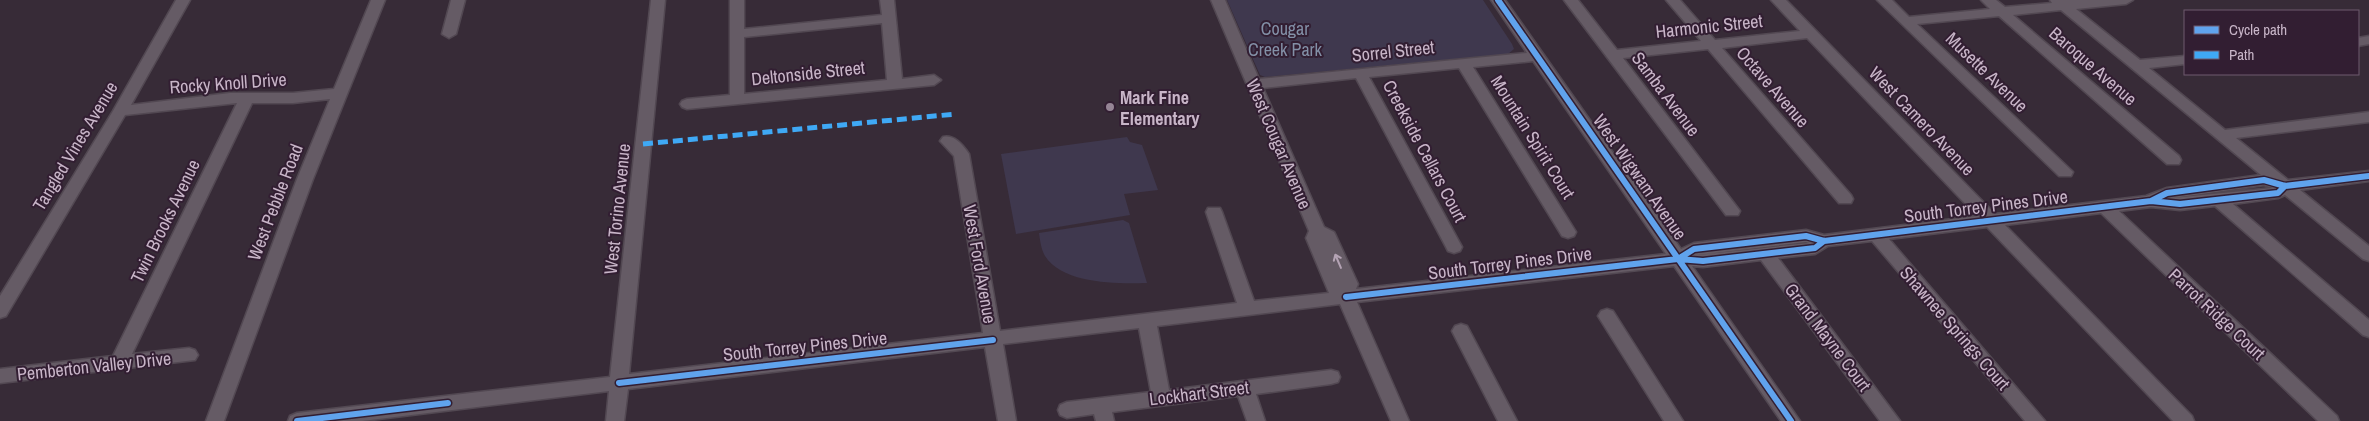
<svg xmlns="http://www.w3.org/2000/svg" width="2369" height="421" font-family="'Archivo Narrow',sans-serif">
<style>
.green{fill:#3f384e}
.lines{fill:none;stroke-linecap:round;stroke-linejoin:round}
.minor-casing{stroke:#524852;stroke-width:3}
.minor{fill:#655b65;fill-rule:evenodd}
.quiet{stroke:#3fa9f5;stroke-width:5;stroke-dasharray:10 5;stroke-linecap:butt}
.cycleway-casing{stroke:#321e32;stroke-width:9}
.cycleway{stroke:#60a3ed;stroke-width:6}
.oneway{stroke:#b4a3b4}
.poi-dot{fill:#958595;stroke:#321e32;stroke-width:2}
.labels{text-anchor:middle;dominant-baseline:central;stroke-width:4;stroke-linejoin:round;paint-order:stroke}
.street-label{font-size:18px;fill:#c8b5c8;stroke:#321e32}
.park-label{font-size:18px;fill:#8390a7;stroke:#321e32}
.poi-label{font-size:18px;font-weight:bold;fill:#c8b5c8;stroke:#321e32;text-anchor:start}
</style>
<rect width="100%" height="100%" fill="#372b37"/>
<path class="green" d="M 1227,0 L 1483,0 L 1512,44 L 1514,49 L 1508,54 L 1265,77 L 1260,75 Z
M 1127,137 L 1130,142 L 1142,145 L 1158,190 L 1124,194 L 1130,215 L 1016,234 L 1001,154 Z
M 1123,220 L 1129,223 L 1147,283 C 1117,284 1063,284 1045,256 C 1041,249 1040,240 1039,233 Z"/>
<g class="lines">
<defs>
<path id="minor" d="M 176,0 L 190,0 L 131,105 L 230,93 L 293,93 L 334,89 L 371,0 L 385,0 L 313,179 L 224,421 L 206,421 L 297,179 L 330,99 L 293,103 L 252,103 L 132,354 L 189,348 L 195,350 L 198,355 L 195,360 L 0,383 L 0,369 L 113,356 L 237,103 L 125,115 L 6,316 L 0,318 L 0,296 L 113,111 Z
M 451,0 L 465,0 L 456,34 L 449,38 L 442,34 Z
M 651,0 L 665,0 L 629,374 L 983,333 L 954,156 L 940,141 L 943,137 C 954,134 963,145 969,154 L 1000,331 L 1237,303 L 1206,212 L 1208,208 L 1220,208 L 1222,212 L 1254,301 L 1329,293 L 1306,238 L 1309,231 L 1211,0 L 1225,0 L 1259,79 L 1527,53 L 1491,0 L 1505,0 L 1681,249 L 1694,243 L 1806,230 L 1824,235 L 1977,216 L 1807,38 L 1722,48 L 1851,195 L 1853,199 L 1851,203 L 1839,203 L 1708,49 L 1623,58 L 1740,211 L 1738,215 L 1726,215 L 1564,0 L 1578,0 L 1617,50 L 1701,41 L 1666,0 L 1680,0 L 1715,40 L 1800,31 L 1771,0 L 1786,0 L 1995,214 L 2146,196 L 2167,188 L 2261,175 L 2061,10 L 2013,15 L 2179,156 L 2181,160 L 2179,164 L 2167,164 L 1999,16 L 1917,24 L 2073,172 L 2071,176 L 2059,176 L 1877,0 L 1892,0 L 1909,17 L 1990,9 L 1981,0 L 1996,0 L 2005,7 L 2052,3 L 2050,0 L 2133,0 L 2126,4 L 2076,9 L 2140,60 L 2185,56 L 2185,64 L 2149,68 L 2225,130 L 2369,112 L 2369,122 L 2236,138 L 2288,180 L 2369,171 L 2369,181 L 2300,190 L 2369,246 L 2369,261 L 2363,259 L 2285,195 L 2278,198 L 2233,204 L 2369,320 L 2369,337 L 2363,335 L 2215,206 L 2180,210 L 2151,207 L 2119,211 L 2337,416 L 2339,421 L 2318,421 L 2101,213 L 2005,225 L 2192,416 L 2194,421 L 2173,421 L 1987,227 L 1889,239 L 2045,421 L 2025,421 L 1872,241 L 1828,246 L 1815,254 L 1778,258 L 1900,421 L 1880,421 L 1761,260 L 1703,267 L 1692,266 L 1800,421 L 1781,421 L 1674,266 L 1357,302 L 1409,421 L 1391,421 L 1340,304 L 1157,326 L 1169,390 L 1331,370 L 1338,372 L 1340,377 L 1338,382 L 1331,384 L 1256,394 L 1265,421 L 1247,421 L 1238,396 L 1112,412 L 1114,421 L 1096,421 L 1094,414 L 1067,418 L 1060,415 L 1058,410 L 1060,405 L 1067,402 L 1151,392 L 1139,328 L 1003,344 L 1016,421 L 998,421 L 985,347 L 628,389 L 624,421 L 606,421 L 609,391 L 362,421 L 288,421 L 290,416 L 297,413 L 610,377 ZM 1533,61 L 1666,254 L 1356,289 L 1358,284 L 1336,236 L 1334,232 L 1324,227 L 1263,88 L 1356,78 L 1446,247 L 1448,251 L 1454,253 L 1460,251 L 1462,247 L 1369,77 L 1459,68 L 1562,236 L 1568,238 L 1574,236 L 1576,232 L 1473,67 ZM 2264,185 L 2273,188 L 2173,198 ZM 1806,242 L 1809,243 L 1698,255 Z
M 730,0 L 744,0 L 744,29 L 882,15 L 880,0 L 894,0 L 902,79 L 934,75 L 941,80 L 934,85 L 687,109 L 682,107 L 680,104 L 682,101 L 687,99 L 730,95 ZM 882,23 L 887,80 L 744,94 L 744,37 Z
M 2369,36 L 2369,44 L 2358,46 L 2358,38 Z
M 1607,309 L 1613,311 L 1683,421 L 1664,421 L 1598,316 L 1601,311 Z
M 1461,324 L 1467,326 L 1517,421 L 1498,421 L 1452,331 L 1455,326 Z"/>
</defs>
<use href="#minor" class="minor-casing"/>
<use href="#minor" class="minor"/>
<path class="quiet" d="M 643,144 L 956,114"/>
<defs>
<path id="cycleway" d="M 1498,0 L 1791,421
M 2151,201 L 2167,193 L 2264,180 L 2285,186 L 2369,176
M 1678,259 L 1694,249 L 1806,236 L 1824,241 L 2151,201 L 2180,204 L 2278,193 L 2285,186
M 1346,297 L 1678,259 L 1703,261 L 1815,248 L 1824,241
M 619,383 L 993,340
M 297,421 L 448,403"/>
</defs>
<use href="#cycleway" class="cycleway-casing"/>
<use href="#cycleway" class="cycleway"/>
</g>
<defs><path id="oneway-shaft" d="M-6 0H5M1.5-3L5.5 0L1.5 3" fill="none" stroke-width="1.6" stroke-linecap="round" stroke-linejoin="round" transform="scale(1.25)"/></defs>
<use class="oneway" href="#oneway-shaft" transform="translate(1338 261) rotate(-113)"/>
<circle class="poi-dot" cx="1110" cy="107" r="5"/>
<g class="labels">
<g class="street-label">
<text transform="translate(1709 26) rotate(-6)">Harmonic Street</text>
<text transform="translate(1393 51) rotate(-6)">Sorrel Street</text>
<text transform="translate(2093 66) rotate(41)">Baroque Avenue</text>
<text transform="translate(1987 72) rotate(44)">Musette Avenue</text>
<text transform="translate(808 73) rotate(-6)">Deltonside Street</text>
<text transform="translate(228 83) rotate(-4)">Rocky Knoll Drive</text>
<text transform="translate(1773 87) rotate(49)">Octave Avenue</text>
<text transform="translate(1666 94) rotate(53)">Samba Avenue</text>
<text transform="translate(1922 121) rotate(46)">West Camero Avenue</text>
<text transform="translate(1533 137) rotate(58)">Mountain Spirit Court</text>
<text transform="translate(1279 144) rotate(67)">West Cougar Avenue</text>
<text transform="translate(75 146) rotate(-59)">Tangled Vines Avenue</text>
<text transform="translate(1425 151) rotate(62)">Creekside Cellars Court</text>
<text transform="translate(1640 177) rotate(55)">West Wigwam Avenue</text>
<text transform="translate(275 202) rotate(-69)">West Pebble Road</text>
<text transform="translate(1986 206) rotate(-7)">South Torrey Pines Drive</text>
<text transform="translate(617 209) rotate(-84)">West Torino Avenue</text>
<text transform="translate(165 221) rotate(-64)">Twin Brooks Avenue</text>
<text transform="translate(1510 263) rotate(-7)">South Torrey Pines Drive</text>
<text transform="translate(980 264) rotate(80)">West Ford Avenue</text>
<text transform="translate(2217 314) rotate(43)">Parrot Ridge Court</text>
<text transform="translate(1955 328) rotate(49)">Shawnee Springs Court</text>
<text transform="translate(1828 337) rotate(53)">Grand Mayne Court</text>
<text transform="translate(805 346) rotate(-6)">South Torrey Pines Drive</text>
<text transform="translate(94 366) rotate(-6)">Pemberton Valley Drive</text>
<text transform="translate(1199 393) rotate(-7)">Lockhart Street</text>
</g>
<g class="park-label">
<text x="1285" y="28">Cougar<tspan x="1285" dy="21">Creek Park</tspan></text>
</g>
<g class="poi-label">
<text x="1120" y="97">Mark Fine<tspan x="1120" dy="21">Elementary</tspan></text>
</g>
</g>
<rect x="2184" y="10" width="175" height="65" fill="#321e32" stroke="#6e5a6e"/>
<rect x="2194" y="26" width="25" height="8" fill="#60a3ed" stroke="#6e5a6e"/>
<text x="2229" y="35" font-size="15" fill="#c8b5c8">Cycle path</text>
<rect x="2194" y="51" width="25" height="8" fill="#3fa9f5" stroke="#6e5a6e"/>
<text x="2229" y="60" font-size="15" fill="#c8b5c8">Path</text>
</svg>
